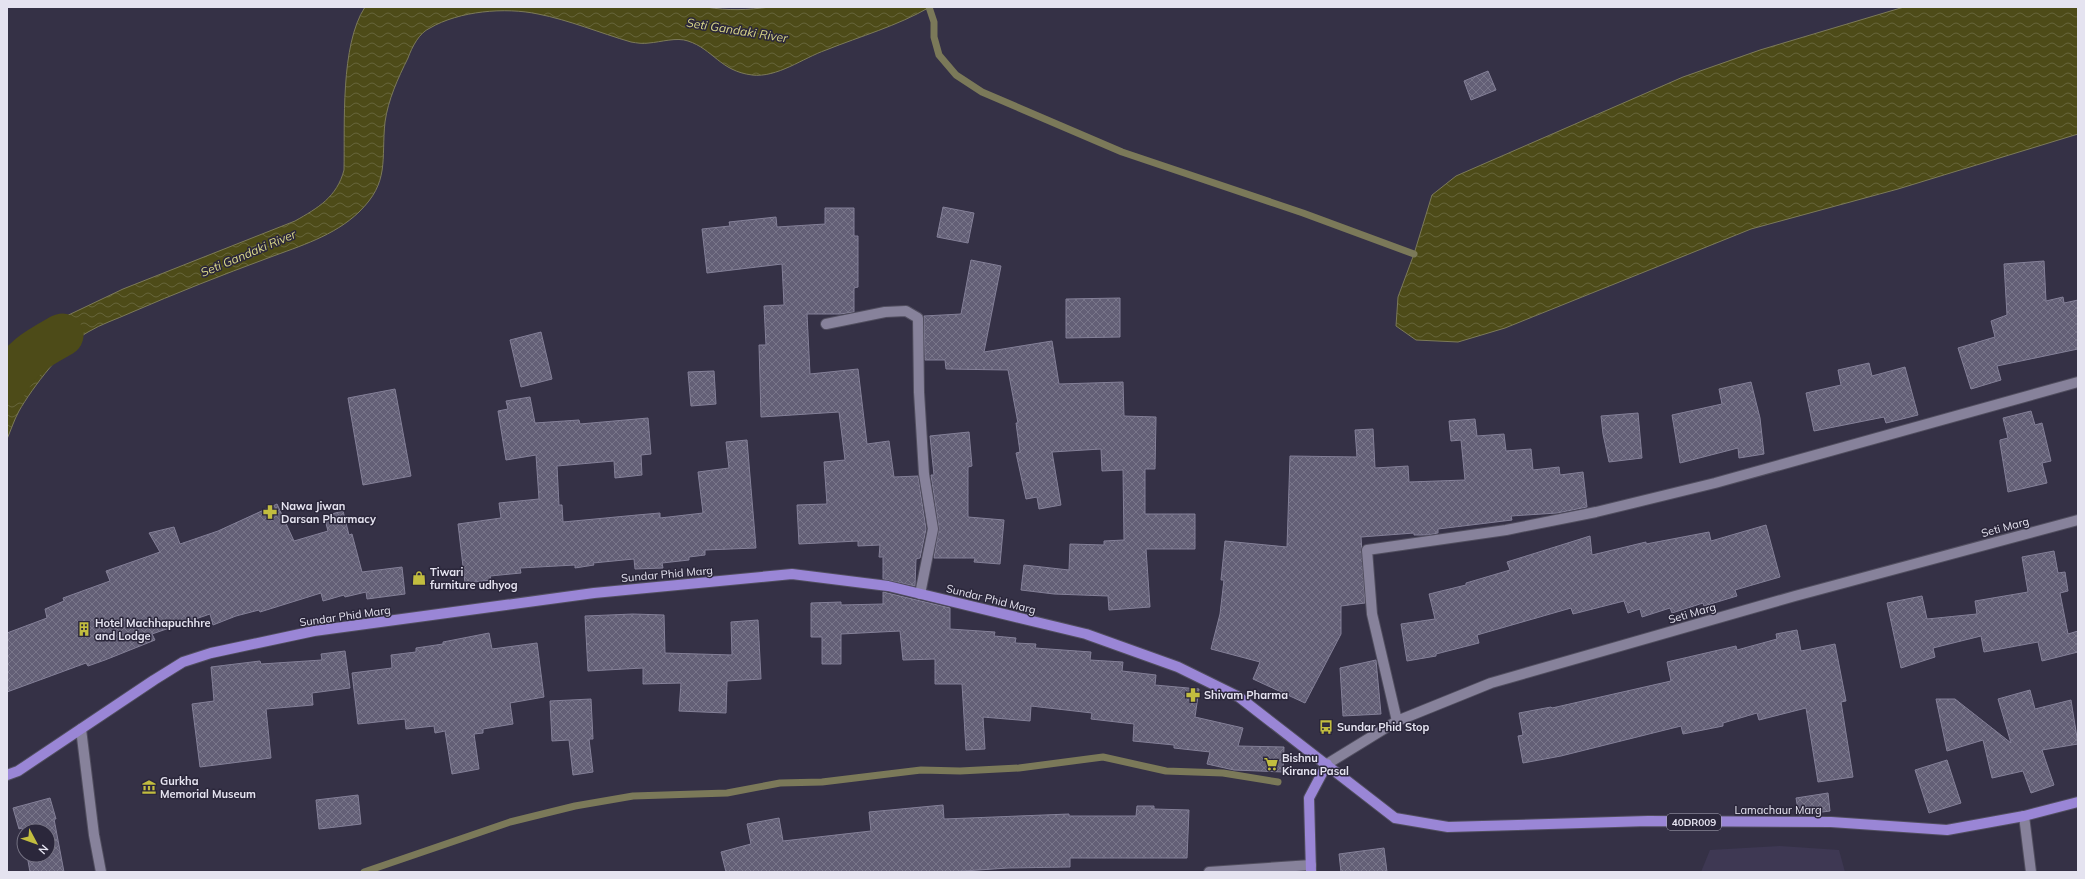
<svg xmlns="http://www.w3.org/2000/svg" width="2085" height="879" font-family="Mulish,sans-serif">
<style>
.built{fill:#3e3853}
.water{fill:url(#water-waves);stroke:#7b7959}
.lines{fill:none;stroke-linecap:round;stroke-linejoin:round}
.stream{stroke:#7b7959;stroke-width:7}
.river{stroke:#4d4b18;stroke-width:43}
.building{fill:url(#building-cross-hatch);stroke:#848098}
.minor-casing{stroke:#514e5f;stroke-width:12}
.major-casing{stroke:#514e5f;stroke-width:12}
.minor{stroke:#87829b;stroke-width:10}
.major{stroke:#9a86d6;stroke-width:10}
.labels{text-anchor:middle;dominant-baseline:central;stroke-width:3;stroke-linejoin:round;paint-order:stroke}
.shield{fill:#2b273b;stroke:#adabba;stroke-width:1}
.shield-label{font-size:10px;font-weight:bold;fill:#e5e3f0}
.poi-label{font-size:11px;font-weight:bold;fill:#e5e3f0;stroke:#2b273b;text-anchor:start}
.street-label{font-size:11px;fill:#e5e3f0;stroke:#2b273b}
.water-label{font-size:12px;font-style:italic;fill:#d9d788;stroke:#2b273b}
</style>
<defs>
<pattern id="water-waves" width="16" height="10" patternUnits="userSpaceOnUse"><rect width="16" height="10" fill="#4d4b18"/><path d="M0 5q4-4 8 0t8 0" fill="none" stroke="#66653a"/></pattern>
<pattern id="building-cross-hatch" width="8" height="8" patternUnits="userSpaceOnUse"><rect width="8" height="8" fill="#635f76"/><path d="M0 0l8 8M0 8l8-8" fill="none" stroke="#79768a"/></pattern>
</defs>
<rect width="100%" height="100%" fill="#353146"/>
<path class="built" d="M 1780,846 L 1839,850 L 1845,872 L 1701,872 L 1710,850 Z"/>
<path class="water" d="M 365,7 L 706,7 C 728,11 748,10 770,7 L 930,7 C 897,26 861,36 826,50 C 803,58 777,78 752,75 C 720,71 713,49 688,41 C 677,37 661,42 649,43 C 643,44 637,43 631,42 C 600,33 569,20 538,14 C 505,7 459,11 430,28 C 419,33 412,47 408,58 C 398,78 388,100 385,122 C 381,160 390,182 359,212 C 334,236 300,246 268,258 C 222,275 176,293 130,313 C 117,319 101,324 88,332 C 65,345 32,388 19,411 C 14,420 11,430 7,439 L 7,388 L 23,348 L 32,336 L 58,320 L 123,289 L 295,221 C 318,208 337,197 344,170 C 345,125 340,45 365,7 Z
M 1904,7 L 2078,7 L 2078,134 L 1898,189 L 1751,229 L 1505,328 L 1458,342 L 1416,340 L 1396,326 L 1398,297 L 1414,254 L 1432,195 L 1456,176 L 1683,77 L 1760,50 Z"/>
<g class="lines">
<path class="stream" d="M 929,7 L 934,22 L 934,37 L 939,55 L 956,75 L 982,92 L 1122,152 L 1303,213 L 1414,254
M 364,872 L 510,822 L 575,806 L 633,796 L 727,793 L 780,783 L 822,782 L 921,770 L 960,771 L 1019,768 L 1103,757 L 1166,771 L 1223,773 L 1278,782"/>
<path class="river" d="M 7,383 C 21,357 37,349 62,335"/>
</g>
<path class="building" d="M 1488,71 L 1496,90 L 1471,100 L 1464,81 Z
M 943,207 L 974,213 L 968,243 L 937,237 Z
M 825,208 L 854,208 L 854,236 L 858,236 L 858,287 L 854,288 L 854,312 L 840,314 L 807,314 L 810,374 L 858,369 L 867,444 L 889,441 L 894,477 L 918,476 L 926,529 L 920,558 L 916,559 L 915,586 L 883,579 L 883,557 L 879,557 L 880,545 L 858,546 L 858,541 L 799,544 L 797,505 L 827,504 L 824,462 L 845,460 L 839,412 L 761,417 L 759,345 L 766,345 L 764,306 L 784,305 L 782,264 L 707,273 L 702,229 L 730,226 L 729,222 L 776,217 L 777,227 L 825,224 Z
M 971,260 L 1001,266 L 984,352 L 1052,341 L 1059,384 L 1123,382 L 1124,416 L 1156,417 L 1155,469 L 1145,469 L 1145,514 L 1195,514 L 1195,549 L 1146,549 L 1150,607 L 1109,610 L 1108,596 L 1054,594 L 1021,590 L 1024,565 L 1069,570 L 1070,544 L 1104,545 L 1104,541 L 1124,540 L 1123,470 L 1102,471 L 1101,449 L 1052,452 L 1061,505 L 1039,509 L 1037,497 L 1026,499 L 1016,453 L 1020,452 L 1016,423 L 1018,423 L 1008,370 L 946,369 L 945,360 L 925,360 L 924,316 L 961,314 Z
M 2044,261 L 2046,301 L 2063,297 L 2064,303 L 2078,300 L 2078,349 L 1997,366 L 2001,380 L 1971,389 L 1958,348 L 1995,337 L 1991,321 L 2007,315 L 2004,264 Z
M 1120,298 L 1120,337 L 1066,338 L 1066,299 Z
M 541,332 L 552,379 L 521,387 L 510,340 Z
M 1869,363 L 1872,376 L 1905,367 L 1918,415 L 1886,423 L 1884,417 L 1814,431 L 1806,393 L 1841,385 L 1838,370 Z
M 714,371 L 716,404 L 691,406 L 688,372 Z
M 1751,382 L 1760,418 L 1764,454 L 1739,458 L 1738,448 L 1680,463 L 1672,415 L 1722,404 L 1719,389 Z
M 395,389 L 411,476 L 363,485 L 348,398 Z
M 530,397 L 535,423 L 579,420 L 580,424 L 648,418 L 651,454 L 641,455 L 642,475 L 615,478 L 614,461 L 557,466 L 559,505 L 562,505 L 563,522 L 637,515 L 660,513 L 660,518 L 703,513 L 698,472 L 729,468 L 726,442 L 747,440 L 756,548 L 705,550 L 705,555 L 689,557 L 689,560 L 662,563 L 663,568 L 635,569 L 634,559 L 593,563 L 594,565 L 575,568 L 575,565 L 520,568 L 521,573 L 490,576 L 491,580 L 465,583 L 458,524 L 501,518 L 499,503 L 539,499 L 536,455 L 506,460 L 498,411 L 508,409 L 506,401 Z
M 2031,411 L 2035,425 L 2042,423 L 2051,461 L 2042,463 L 2047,483 L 2008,492 L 2000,443 L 2000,440 L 2008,438 L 2003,418 Z
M 1638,413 L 1642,458 L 1609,462 L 1603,434 L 1601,416 Z
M 1475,419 L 1477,436 L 1504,434 L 1506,451 L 1531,449 L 1533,470 L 1559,467 L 1560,475 L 1583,472 L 1587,507 L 1557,513 L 1511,516 L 1512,520 L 1438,529 L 1438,533 L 1428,535 L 1414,535 L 1414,533 L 1361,537 L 1365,603 L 1341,606 L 1341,634 L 1305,703 L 1253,679 L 1260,662 L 1211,649 L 1220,614 L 1224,580 L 1221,580 L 1225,541 L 1287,547 L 1290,456 L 1357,457 L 1355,430 L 1373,429 L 1375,468 L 1408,466 L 1409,482 L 1465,480 L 1461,440 L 1451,441 L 1449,421 Z
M 969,432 L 972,466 L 968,467 L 968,517 L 1004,520 L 1000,564 L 974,562 L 975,558 L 934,558 L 939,528 L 931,475 L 934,475 L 930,436 Z
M 277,504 L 294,541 L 328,531 L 324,516 L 343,511 L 349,535 L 352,534 L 362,572 L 402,567 L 405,594 L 367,599 L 366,592 L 345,597 L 344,595 L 323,601 L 321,593 L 260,612 L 259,610 L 236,616 L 213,625 L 210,614 L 152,634 L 155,640 L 105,660 L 88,666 L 86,663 L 7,692 L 7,633 L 47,618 L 45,609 L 64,601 L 63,598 L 110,581 L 106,571 L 160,552 L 149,533 L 174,527 L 180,544 L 218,531 Z
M 1766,525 L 1780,577 L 1735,590 L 1737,596 L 1704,606 L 1703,603 L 1672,613 L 1670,608 L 1642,617 L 1640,609 L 1628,613 L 1624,601 L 1573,614 L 1571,608 L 1477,635 L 1479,643 L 1436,654 L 1436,656 L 1407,661 L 1401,624 L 1435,619 L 1429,594 L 1466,585 L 1466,583 L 1510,570 L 1507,562 L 1590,536 L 1592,555 L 1646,542 L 1646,544 L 1709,532 L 1711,541 Z
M 2054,551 L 2058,573 L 2065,572 L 2068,591 L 2060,593 L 2068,634 L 2078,631 L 2078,652 L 2042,661 L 2038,642 L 1984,652 L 1981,636 L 1933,648 L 1935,657 L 1901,668 L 1887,603 L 1922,596 L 1927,619 L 1977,614 L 1975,601 L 2028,592 L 2022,557 Z
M 883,592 L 950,608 L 950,629 L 995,632 L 994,636 L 1016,638 L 1015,643 L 1036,644 L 1035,648 L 1091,652 L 1090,660 L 1123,662 L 1122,671 L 1156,675 L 1155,685 L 1199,689 L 1195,717 L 1243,728 L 1238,746 L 1284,747 L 1283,772 L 1234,770 L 1207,764 L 1210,752 L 1174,748 L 1174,745 L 1133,741 L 1134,724 L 1091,719 L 1092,713 L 1031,706 L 1030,721 L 983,717 L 985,749 L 966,750 L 962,684 L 935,684 L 935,659 L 903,660 L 900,631 L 841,634 L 841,664 L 822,664 L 822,637 L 811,637 L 811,603 L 841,602 L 841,605 L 883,604 Z
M 633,614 L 664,615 L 665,653 L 732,655 L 731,622 L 758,620 L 761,679 L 727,681 L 726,713 L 679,711 L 681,683 L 643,684 L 643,668 L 588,671 L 585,616 Z
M 1797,630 L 1801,651 L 1835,644 L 1846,701 L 1841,702 L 1853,777 L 1818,782 L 1806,708 L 1759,720 L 1757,713 L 1723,723 L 1723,726 L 1683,734 L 1681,726 L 1561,756 L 1523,763 L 1518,736 L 1523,735 L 1519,713 L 1551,707 L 1552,708 L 1671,681 L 1667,662 L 1736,646 L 1737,650 L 1777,639 L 1776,634 Z
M 489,633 L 492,649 L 537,643 L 544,697 L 510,703 L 513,724 L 483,729 L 483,733 L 474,734 L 479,769 L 452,774 L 445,731 L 435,733 L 434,726 L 406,729 L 405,719 L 358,724 L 352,673 L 392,668 L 391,655 L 416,652 L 416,648 L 443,644 L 443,642 Z
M 345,651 L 350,688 L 312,693 L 313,705 L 266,709 L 271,758 L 200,767 L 192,704 L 214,701 L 211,667 L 260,661 L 261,664 L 322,660 L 321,654 Z
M 1376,660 L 1381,714 L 1343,716 L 1340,668 Z
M 2030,690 L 2035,709 L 2071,700 L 2078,744 L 2042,750 L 2054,785 L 2031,793 L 2023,771 L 1992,778 L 1983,740 L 1947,751 L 1936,699 L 1955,699 L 2011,743 L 1998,699 Z
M 591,699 L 593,739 L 589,739 L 593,772 L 573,775 L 569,740 L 552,741 L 550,701 Z
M 1947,760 L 1961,803 L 1929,813 L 1915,770 Z
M 1828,793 L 1830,811 L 1799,815 L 1796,798 Z
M 358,795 L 361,824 L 319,829 L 316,800 Z
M 50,798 L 56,819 L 54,819 L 64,872 L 30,872 L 27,855 L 48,855 L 48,831 L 24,831 L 24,840 L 22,828 L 19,829 L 13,808 Z
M 943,805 L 944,819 L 1069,814 L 1069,816 L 1136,816 L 1137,806 L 1154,806 L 1154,809 L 1189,810 L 1187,858 L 1070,858 L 1070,867 L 1008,868 L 949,872 L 726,872 L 721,852 L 751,844 L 747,824 L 779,818 L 783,841 L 871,831 L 869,812 Z
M 1384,848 L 1387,872 L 1341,872 L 1339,854 Z"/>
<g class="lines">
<defs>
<path id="minor" d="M 826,324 L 885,312 L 906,311 L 918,318 L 919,392 L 924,474 L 933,529 L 920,594
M 1397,721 L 1372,614 L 1367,550 L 1506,530 L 1596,512 L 1715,483 L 2078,382
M 81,729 L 94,835 L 101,872
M 1327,764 L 1397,721 L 1491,683 L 1795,596 L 2078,520
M 2024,816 L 2031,872
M 1209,872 L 1311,865"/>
<path id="major" d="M 7,775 L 18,771 L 154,680 L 183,662 L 211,653 L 314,631 L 594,593 L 792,574 L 888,586 L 1086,634 L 1178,667 L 1239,697 L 1395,818 L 1448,827 L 1648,821 L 1831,822 L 1947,830 L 2024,816 L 2078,802
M 1311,872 L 1309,798 L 1327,764"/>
</defs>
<use href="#minor" class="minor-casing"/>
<use href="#major" class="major-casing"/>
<use href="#minor" class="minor"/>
<use href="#major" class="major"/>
</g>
<defs>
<symbol id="pharmacy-bare" viewBox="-9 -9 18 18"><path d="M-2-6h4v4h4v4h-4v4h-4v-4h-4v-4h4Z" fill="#c2bd3f" stroke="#2b273b" stroke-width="2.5" paint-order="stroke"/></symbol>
<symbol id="shop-bare" viewBox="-9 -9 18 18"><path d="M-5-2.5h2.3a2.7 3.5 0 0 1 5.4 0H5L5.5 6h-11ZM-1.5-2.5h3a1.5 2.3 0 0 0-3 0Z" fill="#c2bd3f" stroke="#2b273b" stroke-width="2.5" paint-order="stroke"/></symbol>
<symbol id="building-bare" viewBox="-9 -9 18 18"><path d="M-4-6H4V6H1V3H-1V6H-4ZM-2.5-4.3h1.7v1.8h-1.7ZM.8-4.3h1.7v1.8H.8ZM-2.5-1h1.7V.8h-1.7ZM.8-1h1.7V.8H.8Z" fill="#c2bd3f" stroke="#2b273b" stroke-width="2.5" paint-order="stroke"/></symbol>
<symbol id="bus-bare" viewBox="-9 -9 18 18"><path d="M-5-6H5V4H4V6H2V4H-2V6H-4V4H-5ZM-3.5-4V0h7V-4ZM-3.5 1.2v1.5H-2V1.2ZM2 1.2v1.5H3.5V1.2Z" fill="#c2bd3f" stroke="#2b273b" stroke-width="2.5" paint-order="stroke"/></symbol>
<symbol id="supermarket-bare" viewBox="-9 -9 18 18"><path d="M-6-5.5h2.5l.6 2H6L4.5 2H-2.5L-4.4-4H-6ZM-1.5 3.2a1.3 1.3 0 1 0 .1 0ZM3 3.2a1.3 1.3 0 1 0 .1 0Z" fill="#c2bd3f" stroke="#2b273b" stroke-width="2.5" paint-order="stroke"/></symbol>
<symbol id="museum-bare" viewBox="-9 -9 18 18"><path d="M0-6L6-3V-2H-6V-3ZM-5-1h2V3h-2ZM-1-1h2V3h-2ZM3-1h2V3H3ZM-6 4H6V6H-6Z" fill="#c2bd3f" stroke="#2b273b" stroke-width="2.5" paint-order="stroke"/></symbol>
</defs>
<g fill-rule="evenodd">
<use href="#pharmacy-bare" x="260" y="502" width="20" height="20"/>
<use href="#shop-bare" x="409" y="568" width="20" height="20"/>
<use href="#building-bare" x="74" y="619" width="20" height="20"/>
<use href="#pharmacy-bare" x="1183" y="685" width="20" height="20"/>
<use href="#bus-bare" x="1316" y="717" width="20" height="20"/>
<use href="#supermarket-bare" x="1261" y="754" width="20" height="20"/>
<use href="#museum-bare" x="139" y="777" width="20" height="20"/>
</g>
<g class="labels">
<rect class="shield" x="1667" y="814" width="54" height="16" rx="3"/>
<g class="shield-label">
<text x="1694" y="822">40DR009</text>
</g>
<g class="poi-label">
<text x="281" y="506">Nawa Jiwan<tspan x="281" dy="13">Darsan Pharmacy</tspan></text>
<text x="430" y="572">Tiwari<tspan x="430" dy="13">furniture udhyog</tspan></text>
<text x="95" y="623">Hotel Machhapuchhre<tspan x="95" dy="13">and Lodge</tspan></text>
<text x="1204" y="695">Shivam Pharma</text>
<text x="1337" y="727">Sundar Phid Stop</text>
<text x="1282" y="758">Bishnu<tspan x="1282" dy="13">Kirana Pasal</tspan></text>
<text x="160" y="781">Gurkha<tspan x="160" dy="13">Memorial Museum</tspan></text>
</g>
<g class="street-label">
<text transform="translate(2005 527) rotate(-15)">Seti Marg</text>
<text transform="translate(667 574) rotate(-5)">Sundar Phid Marg</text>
<text transform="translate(991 599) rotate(14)">Sundar Phid Marg</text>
<text transform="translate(1692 613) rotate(-16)">Seti Marg</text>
<text transform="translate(345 616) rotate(-8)">Sundar Phid Marg</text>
<text x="1778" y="810">Lamachaur Marg</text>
</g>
<g class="water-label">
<text transform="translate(737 30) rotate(9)">Seti Gandaki River</text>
<text transform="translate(248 253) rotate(-23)">Seti Gandaki River</text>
</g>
</g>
<rect width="2085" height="879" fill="none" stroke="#e5e3f0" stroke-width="16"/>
<g transform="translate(36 843) rotate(131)"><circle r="19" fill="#2b273b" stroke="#757283"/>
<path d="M0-3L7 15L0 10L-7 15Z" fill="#c2bd3f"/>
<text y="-6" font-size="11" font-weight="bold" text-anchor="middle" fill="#e5e3f0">N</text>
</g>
</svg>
